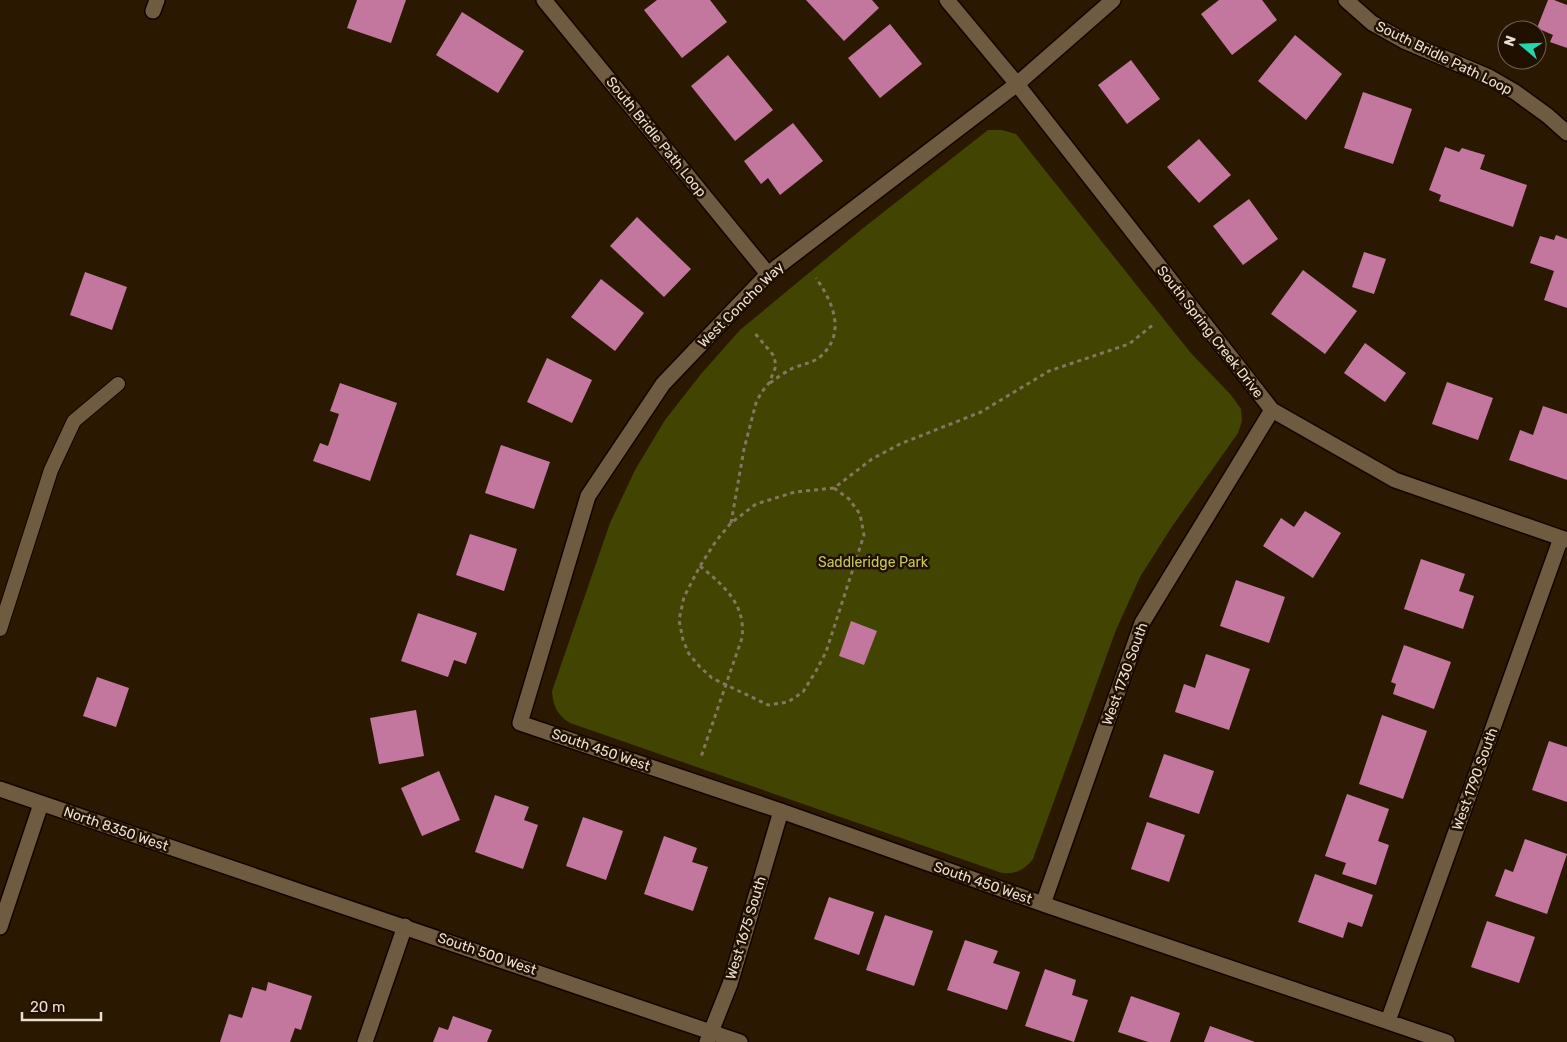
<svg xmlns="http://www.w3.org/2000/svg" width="1567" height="1042" font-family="Rubik,sans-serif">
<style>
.green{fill:#424402}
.building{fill:#c3779f}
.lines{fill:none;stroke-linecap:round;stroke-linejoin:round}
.service-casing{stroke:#120400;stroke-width:16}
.minor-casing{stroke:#120400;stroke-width:18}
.tertiary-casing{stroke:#120400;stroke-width:18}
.path{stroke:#847661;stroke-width:3;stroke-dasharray:4 4;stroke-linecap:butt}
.service{stroke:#6e5b40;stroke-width:14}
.minor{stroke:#6e5b40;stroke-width:15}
.tertiary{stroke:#6e5b40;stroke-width:15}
.labels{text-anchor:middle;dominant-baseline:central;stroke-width:5;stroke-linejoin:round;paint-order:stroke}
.street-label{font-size:14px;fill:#eadfd0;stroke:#201000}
.park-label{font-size:14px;fill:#c4c957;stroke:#201000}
</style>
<rect width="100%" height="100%" fill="#2a1900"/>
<path class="green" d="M 988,130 L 1002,130 L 1016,134 L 1190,352 L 1231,395 L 1241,409 L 1242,421 L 1238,433 L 1171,528 L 1140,577 L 1116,630 L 1033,859 C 1024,870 1017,874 1002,873 L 570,723 C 557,715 553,706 552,691 L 610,523 L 635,470 L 665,420 L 701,374 L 740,330 L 862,229 Z"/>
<path class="building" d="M 357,0 L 406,0 L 391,43 L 347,28 Z
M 657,0 L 710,0 L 727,22 L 682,58 L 644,10 Z
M 806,0 L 872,0 L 879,8 L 844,41 Z
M 1219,0 L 1262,0 L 1277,20 L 1232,55 L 1201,14 Z
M 1548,0 L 1554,0 L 1567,5 L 1567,48 L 1550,42 L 1553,35 L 1537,28 Z
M 462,12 L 524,51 L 498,93 L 436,55 Z
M 890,24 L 922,64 L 880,98 L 848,58 Z
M 1295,35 L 1342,74 L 1306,120 L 1258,81 Z
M 728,55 L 773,110 L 735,141 L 691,86 Z
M 1131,60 L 1160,99 L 1127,124 L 1098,85 Z
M 1363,92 L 1412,109 L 1393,164 L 1344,148 Z
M 793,123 L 823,161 L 780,195 L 768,178 L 761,184 L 744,161 Z
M 1199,139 L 1231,175 L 1199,203 L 1167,167 Z
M 1445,147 L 1459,152 L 1462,148 L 1485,155 L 1480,169 L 1527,185 L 1513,227 L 1439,201 L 1441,195 L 1429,190 Z
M 1249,199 L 1278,239 L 1243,265 L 1213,226 Z
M 637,217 L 691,269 L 664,297 L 610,246 Z
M 1556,235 L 1567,239 L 1567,308 L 1544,300 L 1554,271 L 1530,263 L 1540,236 L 1554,240 Z
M 1364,252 L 1386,259 L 1374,294 L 1352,287 Z
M 1303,270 L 1357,311 L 1325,354 L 1271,314 Z
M 85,272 L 127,287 L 112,330 L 70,315 Z
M 601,279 L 644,313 L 615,351 L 571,317 Z
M 1365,343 L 1406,373 L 1385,402 L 1344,373 Z
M 547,358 L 592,380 L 572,423 L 527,402 Z
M 1447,382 L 1493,398 L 1478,440 L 1432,424 Z
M 340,383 L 397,403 L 370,481 L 313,461 L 320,443 L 328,446 L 339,414 L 330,411 Z
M 1543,406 L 1567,414 L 1567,480 L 1509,460 L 1520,430 L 1533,435 Z
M 501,445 L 550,462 L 534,509 L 485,493 Z
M 1305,511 L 1341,533 L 1313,578 L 1263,546 L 1281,518 L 1294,527 Z
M 470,534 L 517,549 L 504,591 L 456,575 Z
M 1421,559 L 1465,574 L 1459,591 L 1474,596 L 1463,629 L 1404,609 Z
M 1236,580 L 1285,597 L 1269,643 L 1220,626 Z
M 418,613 L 477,633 L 466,664 L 454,660 L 448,677 L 401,661 Z
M 851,621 L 877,631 L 864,665 L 839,656 Z
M 1404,645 L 1451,662 L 1434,709 L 1393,694 L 1396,684 L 1391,682 Z
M 1206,654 L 1250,669 L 1229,730 L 1175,712 L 1184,684 L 1195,688 Z
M 97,677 L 129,688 L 116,727 L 83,716 Z
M 416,710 L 424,756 L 379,764 L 370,718 Z
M 1382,715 L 1427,731 L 1403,799 L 1359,784 Z
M 1549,741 L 1567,747 L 1567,802 L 1532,790 Z
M 1164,754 L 1214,771 L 1199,814 L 1149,797 Z
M 439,771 L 460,820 L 422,836 L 401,788 Z
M 1347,794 L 1389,809 L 1378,841 L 1389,845 L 1376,885 L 1342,874 L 1346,863 L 1325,856 Z
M 495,795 L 529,807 L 524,820 L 538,825 L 523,869 L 475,852 Z
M 583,817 L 623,831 L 606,880 L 566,866 Z
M 1147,822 L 1185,835 L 1169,882 L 1131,869 Z
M 664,836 L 697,848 L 692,862 L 708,867 L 693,911 L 644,894 Z
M 1525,839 L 1567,854 L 1547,914 L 1495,896 L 1505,869 L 1513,872 Z
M 1315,874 L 1373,895 L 1362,927 L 1348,922 L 1343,938 L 1298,922 Z
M 829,897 L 874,912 L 859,955 L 814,939 Z
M 885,915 L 933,931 L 914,986 L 866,970 Z
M 1487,921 L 1535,937 L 1519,983 L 1471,967 Z
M 965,940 L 998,951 L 993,963 L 1020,972 L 1007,1010 L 947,990 Z
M 1045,969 L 1076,980 L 1072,995 L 1088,1000 L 1074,1042 L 1025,1026 Z
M 268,982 L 312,996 L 301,1030 L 295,1028 L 290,1042 L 220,1042 L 229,1014 L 242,1018 L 252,987 L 266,991 Z
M 1131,996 L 1180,1013 L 1170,1042 L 1148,1042 L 1118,1032 Z
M 453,1016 L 492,1030 L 487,1042 L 433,1042 L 439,1027 L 448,1030 Z
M 1210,1026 L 1255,1042 L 1204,1042 Z"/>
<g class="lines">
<defs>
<path id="service" d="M 0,629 L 51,470 L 74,421 L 118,384"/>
<path id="minor" d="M 544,0 L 768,274
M 947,0 L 1017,84 L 1272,410 L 1395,480 L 1567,540
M 1113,0 L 1017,84 L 768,274 L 663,384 L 588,496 L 520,723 L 781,811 L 1043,904 L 1447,1042
M 1346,0 L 1372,23 L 1404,41 L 1489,77 L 1515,92 L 1548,116 L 1567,133
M 153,11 L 157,0
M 1043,904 L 1142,623 L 1272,410
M 0,927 L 41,804
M 1388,1021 L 1561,538
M 365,1042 L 405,926
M 707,1042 L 730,984 L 781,811"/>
<path id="tertiary" d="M 0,789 L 740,1042"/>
</defs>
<use href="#service" class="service-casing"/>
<use href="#minor" class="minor-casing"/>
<use href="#tertiary" class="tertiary-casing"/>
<path class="path" d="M 770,383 C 777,378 785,372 793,368 C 803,364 813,363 821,356 C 847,332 832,301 816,278
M 834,488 L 849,499 L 860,514 L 864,535 L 826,652 L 816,671 L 803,692 L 788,702 L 768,705 L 712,678 L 700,667 L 689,654 L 683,640 L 679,620 L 684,597 L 700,566 L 716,541 L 731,523 L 756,504 L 795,492 L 834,488 L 872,459 L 900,444 L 981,412 L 1049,371 L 1129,344 L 1154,324
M 731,523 L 744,449 L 756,403 L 761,393 L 769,383 L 776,366 L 774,356 L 753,331
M 700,566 C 724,586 746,604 742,638 L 701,757"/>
<use href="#service" class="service"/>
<use href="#minor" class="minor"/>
<use href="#tertiary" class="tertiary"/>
</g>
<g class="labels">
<g class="street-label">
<text transform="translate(1444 58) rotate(26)">South Bridle Path Loop</text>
<text transform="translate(656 137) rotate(51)">South Bridle Path Loop</text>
<text transform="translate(741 305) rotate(-45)">West Concho Way</text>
<text transform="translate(1210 332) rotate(52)">South Spring Creek Drive</text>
<text transform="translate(1125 674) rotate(-70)">West 1730 South</text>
<text transform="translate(601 750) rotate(19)">South 450 West</text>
<text transform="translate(1475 779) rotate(-70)">West 1790 South</text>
<text transform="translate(116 829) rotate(19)">North 8350 West</text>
<text transform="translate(983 883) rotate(19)">South 450 West</text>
<text transform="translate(746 928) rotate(-73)">West 1675 South</text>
<text transform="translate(487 954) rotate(19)">South 500 West</text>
</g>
<g class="park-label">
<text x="873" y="562">Saddleridge Park</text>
</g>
</g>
<g transform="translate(1522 45) rotate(289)"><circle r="24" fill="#201000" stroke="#716353"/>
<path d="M0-4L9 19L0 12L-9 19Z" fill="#25d5ae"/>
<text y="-8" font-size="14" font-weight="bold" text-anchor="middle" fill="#eadfd0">N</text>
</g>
<path d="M22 1012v8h79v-8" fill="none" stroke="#eadfd0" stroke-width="2.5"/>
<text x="30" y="1012" font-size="15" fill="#eadfd0" stroke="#201000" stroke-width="4" paint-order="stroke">20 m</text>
</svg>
